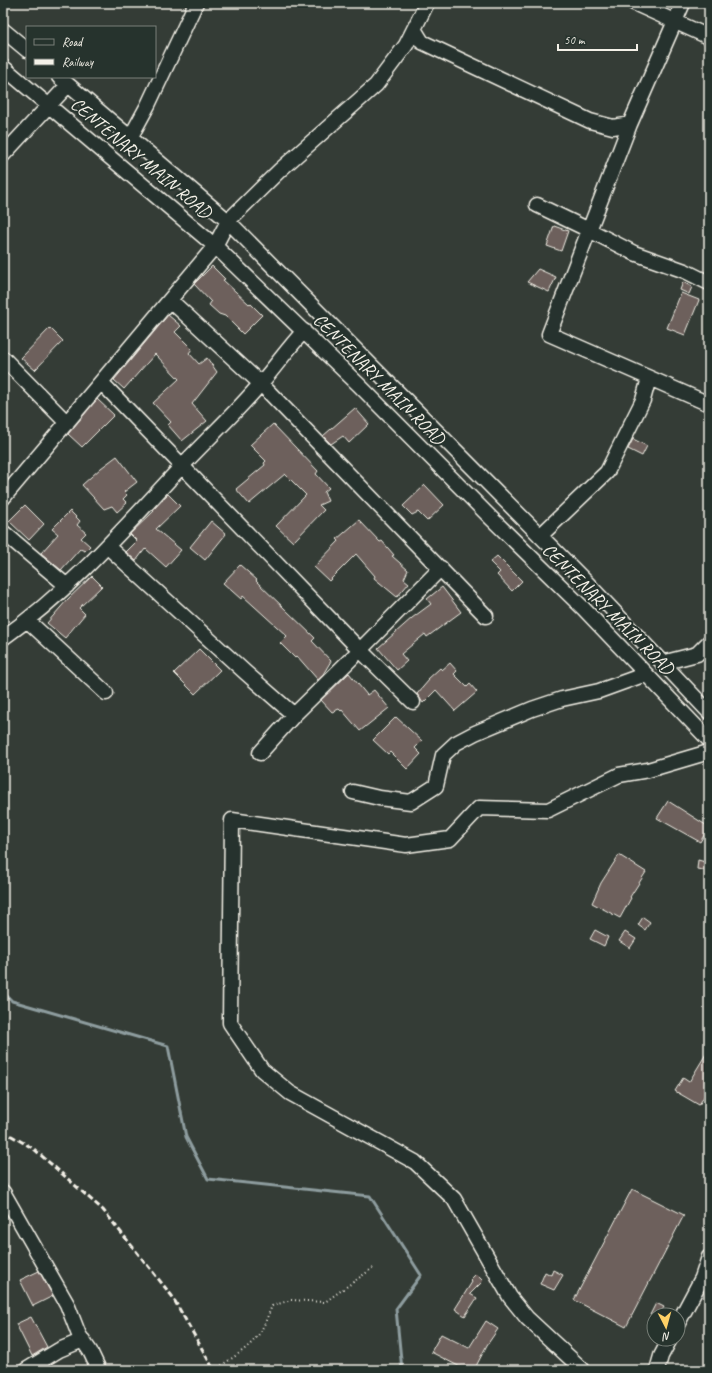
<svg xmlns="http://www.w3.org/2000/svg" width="712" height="1373" font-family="Caveat,sans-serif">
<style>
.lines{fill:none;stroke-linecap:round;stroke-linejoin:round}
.stream{stroke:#8e9d9f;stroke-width:3}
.building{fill:#6d605c;stroke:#f4f1e8}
.minor-casing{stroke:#f4f1e8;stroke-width:17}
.path{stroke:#f4f1e8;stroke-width:2;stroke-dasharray:1 3;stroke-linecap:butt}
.minor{stroke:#26332d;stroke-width:14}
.rail{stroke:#f4f1e8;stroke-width:3;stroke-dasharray:6 3;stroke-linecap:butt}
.labels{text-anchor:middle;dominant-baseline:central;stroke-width:4;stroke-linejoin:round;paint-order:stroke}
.street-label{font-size:19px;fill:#f4f1e8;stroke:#26332d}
</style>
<rect width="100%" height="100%" fill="#343c36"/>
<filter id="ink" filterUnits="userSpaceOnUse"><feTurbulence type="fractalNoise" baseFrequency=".025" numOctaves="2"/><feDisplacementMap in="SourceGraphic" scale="8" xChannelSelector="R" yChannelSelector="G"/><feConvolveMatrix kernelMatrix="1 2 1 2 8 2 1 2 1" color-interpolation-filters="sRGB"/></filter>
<g filter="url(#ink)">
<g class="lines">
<path class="stream" d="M 3,992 L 12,1001 L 168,1046 L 186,1137 L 208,1179 L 370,1196 L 421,1275 L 396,1309 L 402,1370"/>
</g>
<path class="building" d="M 554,226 L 568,231 L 561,251 L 547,246 Z
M 212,266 L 225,279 L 223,280 L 249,304 L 250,303 L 262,315 L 243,334 L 225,316 L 219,314 L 209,305 L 211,302 L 194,284 Z
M 538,269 L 556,277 L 549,292 L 527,282 Z
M 683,282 L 692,287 L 689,294 L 680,290 Z
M 681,293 L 699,300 L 685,335 L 667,328 Z
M 168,315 L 181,326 L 175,332 L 192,349 L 189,353 L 199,364 L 207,358 L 217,372 L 192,404 L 207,421 L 182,441 L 168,425 L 171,422 L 153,403 L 179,379 L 155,354 L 124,389 L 114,380 Z
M 50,328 L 63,341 L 35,370 L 21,358 Z
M 97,399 L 114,415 L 82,447 L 68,434 Z
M 355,408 L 369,424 L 349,443 L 343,436 L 331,444 L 323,436 Z
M 273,424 L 318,471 L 316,474 L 329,488 L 324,492 L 328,501 L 319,505 L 324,510 L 293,542 L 276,526 L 306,495 L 285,474 L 249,504 L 236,489 L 265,465 L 264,463 L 266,461 L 250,445 Z
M 633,439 L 647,446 L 642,456 L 628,449 Z
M 117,456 L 137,482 L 124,492 L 127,495 L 123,499 L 127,503 L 117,512 L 112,506 L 104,509 L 82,485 L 101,468 Z
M 425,485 L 444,505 L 427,521 L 418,512 L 412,515 L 403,506 Z
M 168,494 L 180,506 L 156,529 L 181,550 L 166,567 L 146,549 L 146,550 L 145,549 L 136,561 L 126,552 L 137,541 L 130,534 L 154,511 L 153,510 Z
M 25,505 L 44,524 L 29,540 L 9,521 Z
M 70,511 L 80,521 L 77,525 L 86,533 L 81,538 L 90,546 L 85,551 L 80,549 L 61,570 L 41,553 L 58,534 L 52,529 Z
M 359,520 L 380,542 L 382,541 L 394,555 L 392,556 L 408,570 L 404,579 L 409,583 L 397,597 L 374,578 L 375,576 L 356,554 L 329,581 L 314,567 L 339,541 L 337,539 Z
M 211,521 L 226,534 L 205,560 L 190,547 Z
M 497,556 L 522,581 L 512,591 L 497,575 L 500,572 L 490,562 Z
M 240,565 L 257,580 L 256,581 L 315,638 L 312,641 L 331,661 L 322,676 L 318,680 L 297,656 L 295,658 L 280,643 L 287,636 L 243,596 L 241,599 L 223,583 Z
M 92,576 L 102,586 L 79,608 L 85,614 L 65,638 L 47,623 L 67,600 Z
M 442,587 L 461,612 L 427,637 L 425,634 L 401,654 L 407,661 L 397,670 L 378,648 L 412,618 L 431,604 L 427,599 Z
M 199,649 L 220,670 L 195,694 L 174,673 Z
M 450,663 L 457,671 L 454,674 L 467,687 L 470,684 L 477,692 L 455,711 L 436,690 L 423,703 L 417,694 L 429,680 L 428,679 L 440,668 L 442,670 Z
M 349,673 L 367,695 L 374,690 L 389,708 L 360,731 L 342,710 L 341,711 L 339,709 L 332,712 L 321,700 Z
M 396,717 L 422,741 L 415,748 L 421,754 L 407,769 L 390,752 L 388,754 L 373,740 Z
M 668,801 L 709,827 L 700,842 L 657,818 Z
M 619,855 L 646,872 L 630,897 L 631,898 L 620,918 L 592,903 L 601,883 Z
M 698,860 L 709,863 L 709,871 L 697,869 Z
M 643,917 L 650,922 L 645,930 L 638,925 Z
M 595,930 L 608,937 L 604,946 L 590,939 Z
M 625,932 L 636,939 L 630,948 L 619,941 Z
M 709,1049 L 709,1097 L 705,1095 L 699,1105 L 675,1091 L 683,1078 L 689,1082 Z
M 632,1189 L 684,1215 L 626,1327 L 574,1300 Z
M 553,1270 L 563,1275 L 554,1290 L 540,1284 L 545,1272 L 551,1275 Z
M 39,1271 L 53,1296 L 33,1306 L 20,1280 Z
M 476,1274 L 483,1281 L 470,1294 L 477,1298 L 465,1316 L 455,1309 L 472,1282 L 470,1280 Z
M 656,1303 L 664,1307 L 660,1315 L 650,1315 Z
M 31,1317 L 47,1347 L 32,1356 L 16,1324 Z
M 486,1321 L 498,1329 L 487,1345 L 474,1370 L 466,1370 L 431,1352 L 441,1334 L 469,1348 Z"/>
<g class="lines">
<defs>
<path id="minor" d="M 634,3 L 709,37
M 683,3 L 630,124 L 549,334 L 709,404
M 414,29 L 422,42 L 590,121 L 613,127 L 630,124
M 3,30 L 27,50
M 3,67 L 215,246 L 359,385 L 491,518 L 583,608 L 709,740
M 59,77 L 228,221 L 589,585 L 709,712
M 130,138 L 148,105 L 196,3
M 3,155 L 68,85
M 537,205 L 589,230 L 634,253 L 685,271 L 709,283
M 170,300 L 261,384 L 486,616
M 3,358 L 67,423
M 101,382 L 360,650 L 413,702
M 3,498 L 101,382 L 215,246 L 228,221 L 280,170 L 376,85 L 406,45 L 427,3
M 3,532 L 67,586
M 540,536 L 607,472 L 643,400 L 649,378
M 108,547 L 246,673 L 294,715
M 28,621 L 106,693
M 3,638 C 71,590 125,527 182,466 C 208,438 237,412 261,383 C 276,366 288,348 304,331
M 662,663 L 697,654 L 709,642
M 260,753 L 294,715 L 360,650 L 441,568
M 353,792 L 379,798 L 411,802 L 436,786 L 443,755 L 456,743 L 475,733 L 532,709 L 562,699 L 599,691 L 646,674
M 3,1192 L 67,1304 L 79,1335 L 90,1351 L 99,1370
M 678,1323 L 702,1278 L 709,1257
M 26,1370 L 59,1350 L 83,1340
M 583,1370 L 527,1318 L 510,1297 L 454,1199 L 415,1162 L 290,1093 L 262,1070 L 230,1023 L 232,820 L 406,845 L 450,839 L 479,808 L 548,810 L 619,775 L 648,770 L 709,752
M 657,1370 L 661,1356 L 670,1339"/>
</defs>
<use href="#minor" class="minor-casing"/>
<path class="path" d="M 215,1370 C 228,1360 244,1352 255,1339 C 263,1331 267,1317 272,1306 L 291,1300 L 325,1302 L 373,1268"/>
<use href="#minor" class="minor"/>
<path class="rail" d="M 3,1131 L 34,1149 L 103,1210 L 172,1296 L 214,1370"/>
</g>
</g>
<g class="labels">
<g class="street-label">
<text transform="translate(141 158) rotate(40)">CENTENARY MAIN ROAD</text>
<text transform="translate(379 379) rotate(45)">CENTENARY MAIN ROAD</text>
<text transform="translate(608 609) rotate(45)">CENTENARY MAIN ROAD</text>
</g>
</g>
<rect width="712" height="1373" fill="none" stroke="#26332d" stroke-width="16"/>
<rect x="8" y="8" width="696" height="1357" fill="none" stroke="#f4f1e8" stroke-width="1.5" filter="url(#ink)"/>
<rect x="26" y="26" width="130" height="52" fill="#26332d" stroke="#787f78"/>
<rect x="34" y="39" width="20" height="6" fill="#26332d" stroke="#787f78"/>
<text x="62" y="46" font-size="12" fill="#f4f1e8">Road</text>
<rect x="34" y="59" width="20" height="6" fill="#f4f1e8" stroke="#787f78"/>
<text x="62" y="66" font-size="12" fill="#f4f1e8">Railway</text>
<g transform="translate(666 1327) rotate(174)"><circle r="19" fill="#26332d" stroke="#787f78"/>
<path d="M0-3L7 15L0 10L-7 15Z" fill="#ffd166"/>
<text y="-6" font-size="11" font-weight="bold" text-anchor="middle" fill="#f4f1e8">N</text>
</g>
<path d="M558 44v6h79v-6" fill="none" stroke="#f4f1e8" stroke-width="2"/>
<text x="564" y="44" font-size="12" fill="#f4f1e8" stroke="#26332d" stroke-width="3" paint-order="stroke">50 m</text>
</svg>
